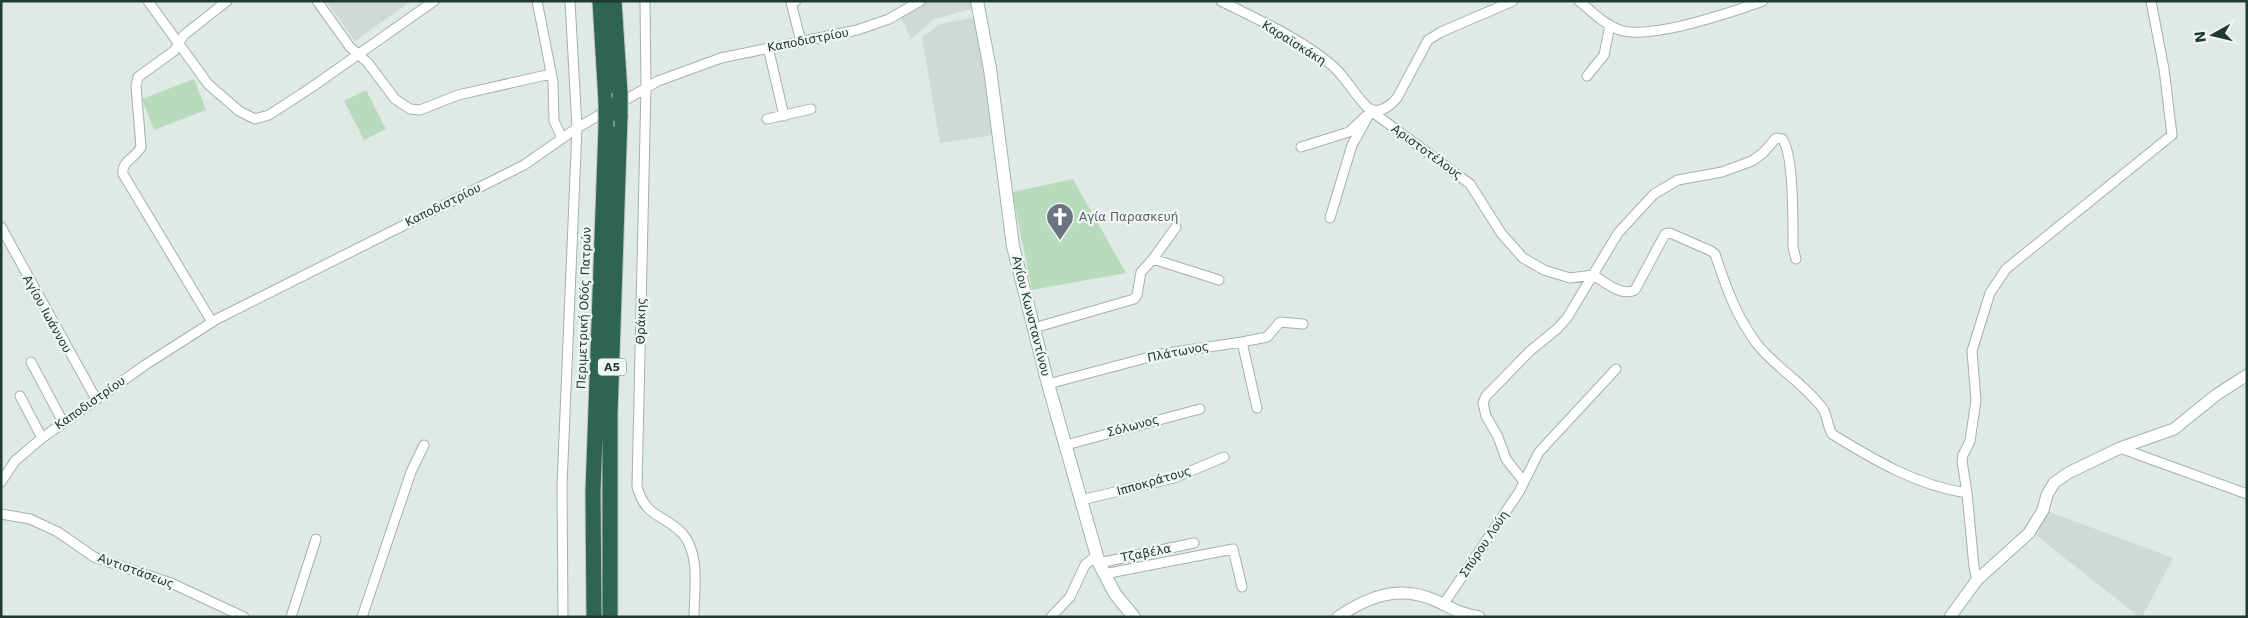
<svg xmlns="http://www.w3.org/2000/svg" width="2248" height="618" font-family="'DejaVu Sans',sans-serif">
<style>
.built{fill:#cedad3}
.green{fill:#b9dbbd}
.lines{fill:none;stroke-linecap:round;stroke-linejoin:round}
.minor-casing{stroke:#a3b2aa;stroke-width:11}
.tertiary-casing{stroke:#a3b2aa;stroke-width:13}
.secondary-casing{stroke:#9fb6aa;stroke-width:14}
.motorway-casing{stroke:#bcc4c1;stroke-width:17}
.minor{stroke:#fff;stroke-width:9}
.tertiary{stroke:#fff;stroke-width:11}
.secondary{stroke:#fff;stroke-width:12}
.motorway{stroke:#2e6551;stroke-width:15}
.motorway-bridge-casing{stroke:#bcc4c1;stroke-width:17;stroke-linecap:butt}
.motorway-bridge{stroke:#2e6551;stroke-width:15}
.labels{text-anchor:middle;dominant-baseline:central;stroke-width:4.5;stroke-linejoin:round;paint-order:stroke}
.shield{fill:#f0f7f3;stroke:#5f736a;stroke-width:1}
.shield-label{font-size:11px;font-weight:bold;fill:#213a2f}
.street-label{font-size:12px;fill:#213a2f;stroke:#f0f7f3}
.worship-label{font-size:12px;fill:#5b616d;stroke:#f0f7f3;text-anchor:start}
</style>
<rect width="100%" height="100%" fill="#e0eae4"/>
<path class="built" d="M 326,1 L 411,1 L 355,41 Z
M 926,1 L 974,1 L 975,8 L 934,19 L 911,39 L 901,18 Z
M 976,17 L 994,135 L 940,143 L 922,37 L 941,24 Z
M 2047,511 L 2173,558 L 2142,617 L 2139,617 L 2037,536 Z"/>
<path class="green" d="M 194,79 L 206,110 L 154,130 L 142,99 Z
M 366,90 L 386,129 L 364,140 L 344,101 Z
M 1073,179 L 1126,273 L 1032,290 L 1012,192 Z"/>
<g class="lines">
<defs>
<path id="minor" d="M 148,1 L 208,84 L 239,111 L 255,119 L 269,115 L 312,87 L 434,1
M 317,1 L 350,47 L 368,63 L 395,99 L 410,109 L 420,110 L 458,95 L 551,74
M 537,1 L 553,82 L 554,121 L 562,138
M 645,1 L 646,87 L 637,487 C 647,519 662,513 682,533 C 701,554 694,591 694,617
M 796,1 L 791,2 L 801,42
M 1221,1 C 1257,19 1306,41 1335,68 C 1347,80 1355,95 1367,107 C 1378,116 1389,107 1397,98 L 1428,40 L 1441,32 L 1513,1
M 1579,1 C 1591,11 1605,25 1620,30 C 1650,40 1732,12 1763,1
M 768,47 L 784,116
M 1587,76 L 1604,55 L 1610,25
M 1371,111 L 1470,184 L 1501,233 L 1523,258 L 1544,270 L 1570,278 L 1593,275
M 767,119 L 811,109
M 1301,147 L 1349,132 L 1366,116
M 1330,218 L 1352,145 L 1371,111
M 1,227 L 96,399
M 1153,259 L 1176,227
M 1593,275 C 1605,282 1621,297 1635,290 L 1665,234 L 1670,233 L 1711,251 L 1715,254 C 1726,287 1736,316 1757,344 C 1776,368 1805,384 1823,409 C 1828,417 1827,426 1832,434 C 1874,460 1918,486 1967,493
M 212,322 L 123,174 C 121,161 136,158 141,147 L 136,86 L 138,77 L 174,51 L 184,35 L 227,1
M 1034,328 L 1134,299 L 1137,295 L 1141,272 L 1153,259 L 1219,280
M 1242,342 L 1267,337 L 1280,322 L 1303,324
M 31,362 L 63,422
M 1048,384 L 1161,354 L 1242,342 L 1257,408
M 20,396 L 42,438
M 1066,445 L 1200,409
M 2120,448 L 2247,494
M 1,482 L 15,461 L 42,438 L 145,365 L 217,319 L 524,165 L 577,128 L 658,81 L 721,58 L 857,30 L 889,19 L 920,1
M 1524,482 L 1506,459 L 1498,437 L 1486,416 L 1483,403 L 1486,396 L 1530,351 L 1557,329 L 1567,318 L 1618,233 L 1654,194 L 1678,180 L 1722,172 L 1752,161 L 1763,153 L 1776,138 L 1782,139 C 1794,152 1793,227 1793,247 L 1796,259
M 1081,500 L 1174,478 L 1224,457
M 1,514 L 30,519 L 58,532 L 94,557 L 171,583 L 244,617
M 1099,563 L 1194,543
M 1104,574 L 1233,549 L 1242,587
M 1977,580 L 1974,567 L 1967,493 L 1962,461 L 1963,455 L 1970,441 L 1976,400 L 1972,351 L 1990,293 L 2006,269 L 2172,135 L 2164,69 L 2151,1
M 1443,605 L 1519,492 L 1539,452 L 1616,369
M 291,617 L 316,539
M 362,617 L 411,472 L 424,445
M 563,617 L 562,485 L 577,128 L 570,1
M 1051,617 L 1070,597 L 1085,565 L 1097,555"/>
<path id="tertiary" d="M 1338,617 C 1367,597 1398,585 1432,599 C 1452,607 1456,613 1479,617
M 1950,617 L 1977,580 L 2029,533 L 2043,510 L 2047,495 L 2054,483 L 2068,473 L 2120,448 L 2174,429 L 2216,395 L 2247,375"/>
<path id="secondary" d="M 977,1 L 990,69 L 1013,246 L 1048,384 L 1099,563 L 1115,594 L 1134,617"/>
<path id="motorway" d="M 600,1 L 606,102
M 614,1 L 620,93
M 594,617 L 593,492 L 606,127
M 610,617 L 610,415 L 620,116"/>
</defs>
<use href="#minor" class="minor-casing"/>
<use href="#tertiary" class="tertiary-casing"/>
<use href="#secondary" class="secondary-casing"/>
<use href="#motorway" class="motorway-casing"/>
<use href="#minor" class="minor"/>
<use href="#tertiary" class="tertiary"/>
<use href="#secondary" class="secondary"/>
<use href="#motorway" class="motorway"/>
<defs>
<path id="motorway-bridge" d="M 620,93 L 620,116
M 606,102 L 606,127"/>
</defs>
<use href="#motorway-bridge" class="motorway-bridge-casing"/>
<use href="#motorway-bridge" class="motorway-bridge"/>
</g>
<defs>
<symbol id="church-pin" viewBox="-11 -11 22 30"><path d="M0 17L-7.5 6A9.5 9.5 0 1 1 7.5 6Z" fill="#6b7280" stroke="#f0f7f3"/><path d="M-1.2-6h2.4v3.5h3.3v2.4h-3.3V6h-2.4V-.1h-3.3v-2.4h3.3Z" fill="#fff"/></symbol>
</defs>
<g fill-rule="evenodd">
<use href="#church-pin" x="1044" y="201" width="32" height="43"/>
</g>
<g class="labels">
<rect class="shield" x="598" y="358.5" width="28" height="17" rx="4"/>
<g class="shield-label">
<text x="612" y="367">Α5</text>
</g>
<g class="street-label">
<text transform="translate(808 40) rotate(-11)">Καποδιστρίου</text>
<text transform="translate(1294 43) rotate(32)">Καραϊσκάκη</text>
<text transform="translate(1427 152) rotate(36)">Αριστοτέλους</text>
<text transform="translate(443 205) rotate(-26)">Καποδιστρίου</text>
<text transform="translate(584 308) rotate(-88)">Περιμετρική Οδός Πατρών</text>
<text transform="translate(47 314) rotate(61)">Αγίου Ιωάννου</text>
<text transform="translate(1031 316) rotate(76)">Αγίου Κωνσταντίνου</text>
<text transform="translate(641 321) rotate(-89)">Θράκης</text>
<text transform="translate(1178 352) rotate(-11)">Πλάτωνος</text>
<text transform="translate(90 403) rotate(-35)">Καποδιστρίου</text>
<text transform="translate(1133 426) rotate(-15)">Σόλωνος</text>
<text transform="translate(1154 481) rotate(-16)">Ιπποκράτους</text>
<text transform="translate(1484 544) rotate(-56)">Σπύρου Λούη</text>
<text transform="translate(1146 553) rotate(-11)">Τζαβέλα</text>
<text transform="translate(136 571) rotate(20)">Αντιστάσεως</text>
</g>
<g class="worship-label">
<text x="1079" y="217">Αγία Παρασκευή</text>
</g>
</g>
<rect width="2248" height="618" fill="none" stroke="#213a2f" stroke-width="5"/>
<g transform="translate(2213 35) rotate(262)" stroke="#f0f7f3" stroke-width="4" paint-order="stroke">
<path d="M0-4L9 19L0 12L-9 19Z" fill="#213a2f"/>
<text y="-8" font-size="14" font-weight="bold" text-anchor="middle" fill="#213a2f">N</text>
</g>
</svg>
